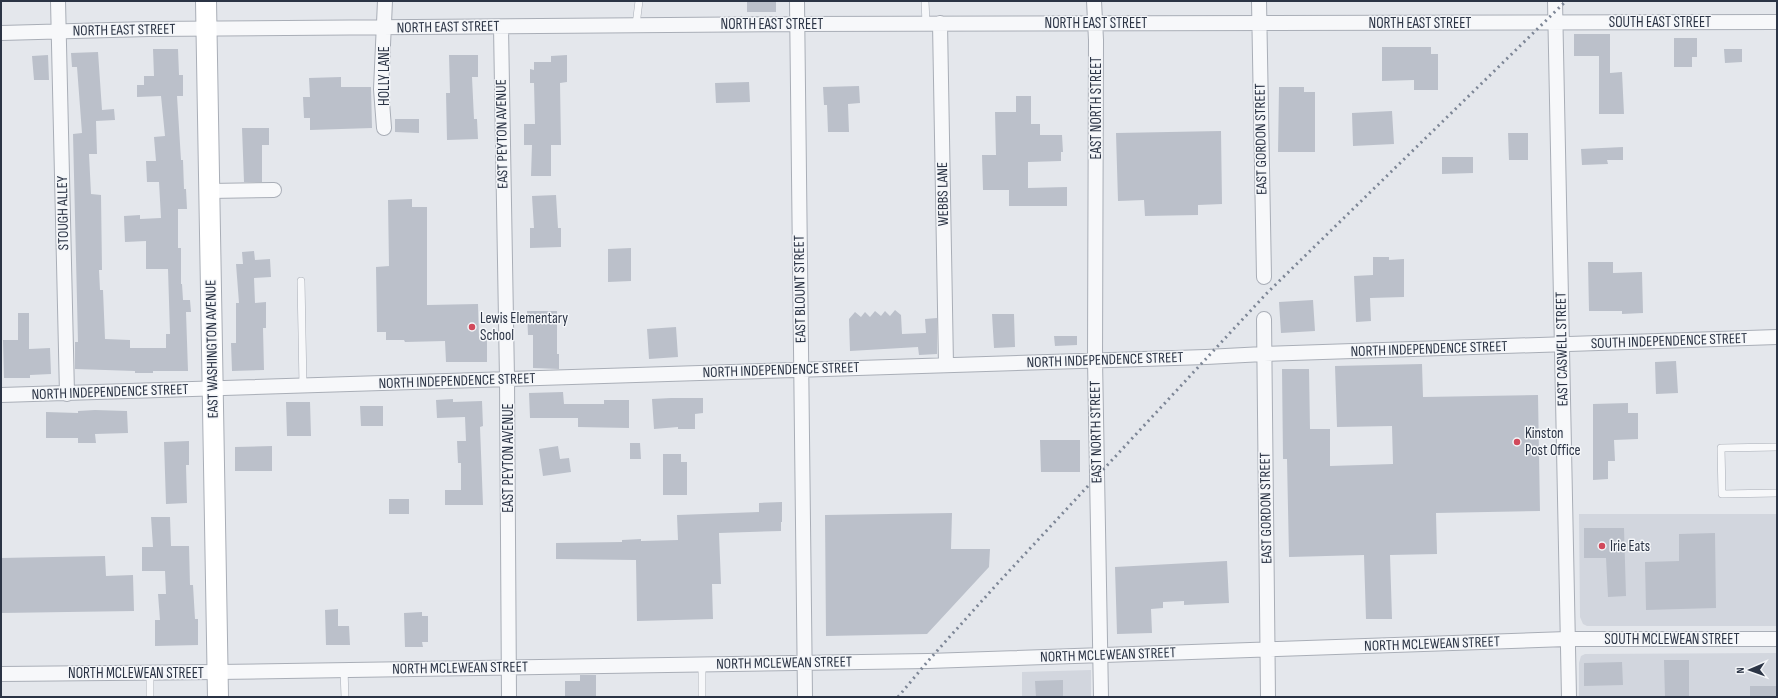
<svg xmlns="http://www.w3.org/2000/svg" width="1778" height="698" font-family="'Sofia Sans Condensed',sans-serif">
<style>
.built{fill:#d2d6de}
.building{fill:#bbc0ca}
.lines{fill:none;stroke-linecap:round;stroke-linejoin:round}
.lane-casing{stroke:#a9aeb7;stroke-width:8}
.street-casing{stroke:#a9aeb7;stroke-width:16}
.secondary-casing{stroke:#a9aeb7;stroke-width:22}
.lane{stroke:#f7f8fa;stroke-width:7}
.street{stroke:#f7f8fa;stroke-width:14}
.secondary{stroke:#fff;stroke-width:20}
.rail{stroke:#7d8696;stroke-width:3;stroke-dasharray:2 4;stroke-linecap:butt}
.poi-dot{fill:#d1495b;stroke:#f4f6f9;stroke-width:1.5}
.labels{text-anchor:middle;dominant-baseline:central;stroke-width:3;stroke-linejoin:round;paint-order:stroke}
.street-label{font-size:15px;fill:#2b3445;stroke:#f4f6f9}
.poi-label{font-size:15px;fill:#2b3445;stroke:#f4f6f9;text-anchor:start}
</style>
<rect width="100%" height="100%" fill="#e4e7ec"/>
<path class="built" d="M 1579,514 L 1777,514 L 1777,626 L 1587,626 L 1583,624 L 1580,617 Z
M 1777,653 L 1777,697 L 1579,697 L 1579,663 L 1581,656 L 1585,654 Z
M 1091,670 L 1091,697 L 1022,697 L 1022,672 Z"/>
<path class="building" d="M 747,1 L 776,1 L 776,12 L 747,12 Z
M 1574,34 L 1610,34 L 1610,73 L 1622,72 L 1624,114 L 1599,114 L 1599,56 L 1574,56 Z
M 1674,38 L 1697,38 L 1697,57 L 1692,57 L 1692,67 L 1674,67 Z
M 1382,47 L 1431,47 L 1431,54 L 1438,54 L 1438,90 L 1414,90 L 1414,80 L 1382,81 Z
M 153,49 L 178,49 L 179,75 L 183,75 L 183,96 L 177,96 L 181,160 L 183,160 L 184,189 L 186,189 L 187,209 L 178,209 L 178,248 L 181,248 L 181,284 L 182,284 L 183,300 L 190,300 L 191,312 L 186,312 L 188,371 L 153,371 L 153,373 L 135,373 L 135,371 L 75,369 L 75,342 L 78,342 L 73,134 L 82,133 L 77,67 L 72,67 L 71,53 L 98,52 L 102,110 L 114,109 L 115,120 L 96,121 L 97,154 L 89,154 L 91,194 L 101,195 L 102,270 L 99,270 L 100,290 L 103,290 L 105,339 L 130,340 L 130,348 L 166,348 L 166,334 L 170,334 L 168,269 L 146,269 L 146,241 L 125,242 L 124,216 L 140,215 L 140,219 L 161,218 L 159,182 L 147,182 L 146,161 L 156,161 L 154,137 L 165,136 L 161,96 L 137,97 L 137,85 L 144,85 L 144,76 L 154,76 Z
M 1724,49 L 1742,49 L 1742,62 L 1725,63 Z
M 48,55 L 49,80 L 34,80 L 32,56 Z
M 449,55 L 478,55 L 478,77 L 472,77 L 474,119 L 477,119 L 478,139 L 447,140 L 446,93 L 450,93 Z
M 567,55 L 567,82 L 560,83 L 561,145 L 551,145 L 551,176 L 531,176 L 532,145 L 524,145 L 524,124 L 535,124 L 534,83 L 530,83 L 530,69 L 534,70 L 534,62 L 551,62 L 551,56 Z
M 341,77 L 341,87 L 371,87 L 372,128 L 310,130 L 310,118 L 304,118 L 303,97 L 310,97 L 309,78 Z
M 749,82 L 750,102 L 716,103 L 715,83 Z
M 859,86 L 860,103 L 848,104 L 849,132 L 828,132 L 827,105 L 824,105 L 823,87 Z
M 1279,87 L 1304,87 L 1304,92 L 1315,92 L 1315,152 L 1278,152 Z
M 1016,96 L 1031,96 L 1031,124 L 1040,124 L 1040,135 L 1062,135 L 1063,152 L 1061,152 L 1061,161 L 1028,162 L 1028,188 L 1067,187 L 1067,206 L 1009,206 L 1009,190 L 983,190 L 982,155 L 996,155 L 995,112 L 1016,112 Z
M 1392,111 L 1394,144 L 1353,146 L 1352,113 Z
M 395,119 L 419,119 L 419,133 L 395,132 Z
M 242,128 L 269,128 L 269,145 L 262,145 L 262,182 L 244,182 Z
M 1221,131 L 1222,204 L 1198,205 L 1198,215 L 1145,216 L 1144,200 L 1118,201 L 1116,133 Z
M 1508,133 L 1528,133 L 1528,160 L 1509,160 Z
M 1623,147 L 1623,160 L 1607,160 L 1608,164 L 1582,165 L 1581,149 Z
M 1442,157 L 1473,157 L 1473,173 L 1442,174 Z
M 556,195 L 558,228 L 561,228 L 561,247 L 530,248 L 530,228 L 534,228 L 532,196 Z
M 412,199 L 412,207 L 427,207 L 427,305 L 478,304 L 479,338 L 487,338 L 487,362 L 446,362 L 445,341 L 405,342 L 404,340 L 386,340 L 386,332 L 377,332 L 376,267 L 389,266 L 388,200 Z
M 631,248 L 631,281 L 608,282 L 608,249 Z
M 254,251 L 255,260 L 270,259 L 271,277 L 254,278 L 255,303 L 266,302 L 266,328 L 263,328 L 264,370 L 232,371 L 231,343 L 236,343 L 236,303 L 239,303 L 236,264 L 243,264 L 242,252 Z
M 1373,257 L 1389,257 L 1389,260 L 1404,259 L 1404,297 L 1370,298 L 1371,321 L 1356,322 L 1354,276 L 1373,275 Z
M 1588,262 L 1613,262 L 1613,273 L 1642,272 L 1643,313 L 1622,314 L 1622,311 L 1589,311 Z
M 1313,300 L 1315,331 L 1281,333 L 1279,302 Z
M 895,310 L 901,315 L 902,334 L 926,333 L 925,319 L 937,318 L 937,354 L 919,355 L 918,347 L 850,351 L 849,319 L 855,312 L 861,317 L 865,312 L 870,317 L 875,311 L 881,316 L 885,311 L 890,316 Z
M 527,311 L 557,311 L 557,354 L 559,354 L 559,369 L 533,368 L 533,335 L 528,335 Z
M 18,313 L 29,313 L 29,349 L 50,348 L 51,374 L 30,375 L 30,378 L 4,378 L 3,340 L 18,340 Z
M 992,314 L 1014,314 L 1015,347 L 994,348 Z
M 676,327 L 678,357 L 649,359 L 647,329 Z
M 1054,336 L 1077,336 L 1077,345 L 1055,346 Z
M 1676,361 L 1678,393 L 1656,394 L 1655,362 Z
M 1422,364 L 1423,397 L 1538,395 L 1540,511 L 1436,513 L 1437,554 L 1390,555 L 1392,619 L 1366,619 L 1364,555 L 1289,557 L 1287,459 L 1283,459 L 1282,369 L 1309,369 L 1310,429 L 1330,429 L 1330,466 L 1393,464 L 1392,426 L 1337,427 L 1335,366 Z
M 563,392 L 564,404 L 604,404 L 604,400 L 629,400 L 629,428 L 578,427 L 578,418 L 530,418 L 529,393 Z
M 671,398 L 703,398 L 703,413 L 695,414 L 695,429 L 678,429 L 678,427 L 654,429 L 652,399 Z
M 453,399 L 453,402 L 482,401 L 483,426 L 480,427 L 483,505 L 445,505 L 445,490 L 461,490 L 461,463 L 458,463 L 457,441 L 466,441 L 465,417 L 437,418 L 436,400 Z
M 286,402 L 310,402 L 311,436 L 287,436 Z
M 1628,403 L 1628,413 L 1638,413 L 1638,439 L 1614,440 L 1615,461 L 1608,461 L 1608,479 L 1593,480 L 1593,404 Z
M 360,406 L 383,406 L 383,426 L 361,426 Z
M 95,410 L 127,411 L 128,433 L 95,434 L 96,443 L 78,443 L 78,438 L 46,438 L 46,412 L 78,413 L 78,411 Z
M 1040,440 L 1080,440 L 1080,472 L 1041,472 Z
M 189,441 L 189,465 L 186,465 L 187,503 L 166,504 L 164,442 Z
M 630,443 L 640,443 L 641,459 L 630,459 Z
M 272,446 L 272,471 L 235,471 L 235,447 Z
M 558,446 L 560,459 L 569,458 L 571,472 L 543,476 L 539,449 Z
M 663,454 L 681,454 L 681,462 L 687,462 L 687,495 L 663,495 Z
M 389,499 L 409,499 L 409,514 L 389,514 Z
M 782,502 L 782,522 L 781,522 L 781,531 L 719,533 L 721,584 L 712,584 L 713,619 L 637,621 L 636,560 L 556,559 L 556,543 L 622,542 L 622,540 L 641,539 L 641,541 L 678,540 L 677,515 L 759,512 L 759,503 Z
M 952,513 L 951,549 L 990,549 L 989,567 L 927,634 L 826,636 L 825,515 Z
M 151,517 L 170,517 L 171,546 L 189,546 L 190,585 L 193,585 L 195,619 L 198,619 L 198,645 L 155,646 L 155,620 L 160,620 L 158,594 L 166,594 L 165,571 L 142,571 L 142,547 L 153,547 Z
M 1584,528 L 1624,528 L 1626,596 L 1608,597 L 1606,558 L 1584,558 Z
M 1715,533 L 1716,608 L 1646,610 L 1645,562 L 1679,561 L 1679,534 Z
M 105,556 L 106,576 L 133,575 L 134,611 L 1,613 L 1,558 Z
M 1227,561 L 1229,603 L 1184,605 L 1184,601 L 1163,602 L 1163,608 L 1151,609 L 1152,633 L 1117,634 L 1115,567 Z
M 338,609 L 338,626 L 349,626 L 350,645 L 326,645 L 325,610 Z
M 422,612 L 422,616 L 428,616 L 428,642 L 422,642 L 423,647 L 405,647 L 404,613 Z
M 1664,660 L 1689,660 L 1689,697 L 1665,697 Z
M 1622,662 L 1623,685 L 1584,686 L 1584,663 Z
M 580,675 L 596,675 L 596,697 L 565,697 L 565,681 L 580,681 Z
M 1063,680 L 1063,697 L 1036,697 L 1035,681 Z
M 1750,686 L 1777,686 L 1777,697 L 1750,697 Z"/>
<g class="lines">
<defs>
<path id="lane" d="M 925,1 L 926,23
M 636,25 L 639,1
M 301,281 L 303,386
M 1777,447 L 1721,448 L 1722,494 L 1777,493
M 702,664 L 702,697
M 344,670 L 345,697
M 150,697 L 150,673"/>
<path id="street" d="M 58,1 L 67,394
M 797,1 L 805,697
M 1094,1 L 1096,40 L 1095,360 L 1101,697
M 1259,1 L 1264,277
M 1555,1 L 1569,697
M 940,23 L 946,365
M 501,27 L 507,379 L 509,697
M 1,33 L 148,29 L 797,24 L 1777,22
M 384,128 L 381,89 L 385,1
M 209,191 L 274,190
M 1264,319 L 1268,697
M 1,395 L 1206,357 L 1264,354 L 1777,337
M 1,674 L 217,672 L 928,661 L 1567,639 L 1777,639"/>
<path id="secondary" d="M 206,1 L 218,697"/>
</defs>
<use href="#lane" class="lane-casing"/>
<use href="#street" class="street-casing"/>
<use href="#secondary" class="secondary-casing"/>
<use href="#lane" class="lane"/>
<use href="#street" class="street"/>
<use href="#secondary" class="secondary"/>
<path class="rail" d="M 898,697 L 928,661 L 998,583 L 1267,293 L 1566,1"/>
</g>
<g class="poi-dot">
<circle cx="472" cy="327" r="4"/>
<circle cx="1517" cy="442" r="4"/>
<circle cx="1602" cy="546" r="4"/>
</g>
<g class="labels">
<g class="street-label">
<text x="1660" y="22">SOUTH EAST STREET</text>
<text x="1096" y="23">NORTH EAST STREET</text>
<text x="1420" y="23">NORTH EAST STREET</text>
<text x="772" y="24">NORTH EAST STREET</text>
<text transform="translate(448 27) rotate(-1)">NORTH EAST STREET</text>
<text transform="translate(124 30) rotate(-1)">NORTH EAST STREET</text>
<text transform="translate(384 76) rotate(-90)">HOLLY LANE</text>
<text transform="translate(1096 108) rotate(-90)">EAST NORTH STREET</text>
<text transform="translate(502 134) rotate(-91)">EAST PEYTON AVENUE</text>
<text transform="translate(1261 139) rotate(-91)">EAST GORDON STREET</text>
<text transform="translate(943 194) rotate(-91)">WEBBS LANE</text>
<text transform="translate(63 213) rotate(-91)">STOUGH ALLEY</text>
<text transform="translate(800 289) rotate(-91)">EAST BLOUNT STREET</text>
<text transform="translate(1669 341) rotate(-2)">SOUTH INDEPENDENCE STREET</text>
<text transform="translate(212 349) rotate(-91)">EAST WASHINGTON AVENUE</text>
<text transform="translate(1429 349) rotate(-2)">NORTH INDEPENDENCE STREET</text>
<text transform="translate(1562 349) rotate(-91)">EAST CASWELL STREET</text>
<text transform="translate(1105 360) rotate(-2)">NORTH INDEPENDENCE STREET</text>
<text transform="translate(781 370) rotate(-2)">NORTH INDEPENDENCE STREET</text>
<text transform="translate(457 381) rotate(-2)">NORTH INDEPENDENCE STREET</text>
<text transform="translate(110 392) rotate(-2)">NORTH INDEPENDENCE STREET</text>
<text transform="translate(1096 432) rotate(-91)">EAST NORTH STREET</text>
<text transform="translate(508 458) rotate(-90)">EAST PEYTON AVENUE</text>
<text transform="translate(1266 508) rotate(-91)">EAST GORDON STREET</text>
<text x="1672" y="639">SOUTH MCLEWEAN STREET</text>
<text transform="translate(1432 644) rotate(-2)">NORTH MCLEWEAN STREET</text>
<text transform="translate(1108 655) rotate(-2)">NORTH MCLEWEAN STREET</text>
<text transform="translate(784 663) rotate(-1)">NORTH MCLEWEAN STREET</text>
<text transform="translate(460 668) rotate(-1)">NORTH MCLEWEAN STREET</text>
<text x="136" y="673">NORTH MCLEWEAN STREET</text>
</g>
<g class="poi-label">
<text x="480" y="318">Lewis Elementary<tspan x="480" dy="17">School</tspan></text>
<text x="1525" y="433">Kinston<tspan x="1525" dy="17">Post Office</tspan></text>
<text x="1610" y="546">Irie Eats</text>
</g>
</g>
<rect width="1778" height="698" fill="none" stroke="#2b3445" stroke-width="4"/>
<g transform="translate(1750 670) rotate(268)" stroke="#f4f6f9" stroke-width="3" paint-order="stroke">
<path d="M0-3L7 15L0 10L-7 15Z" fill="#2b3445"/>
<text y="-6" font-size="11" font-weight="bold" text-anchor="middle" fill="#2b3445">N</text>
</g>
</svg>
